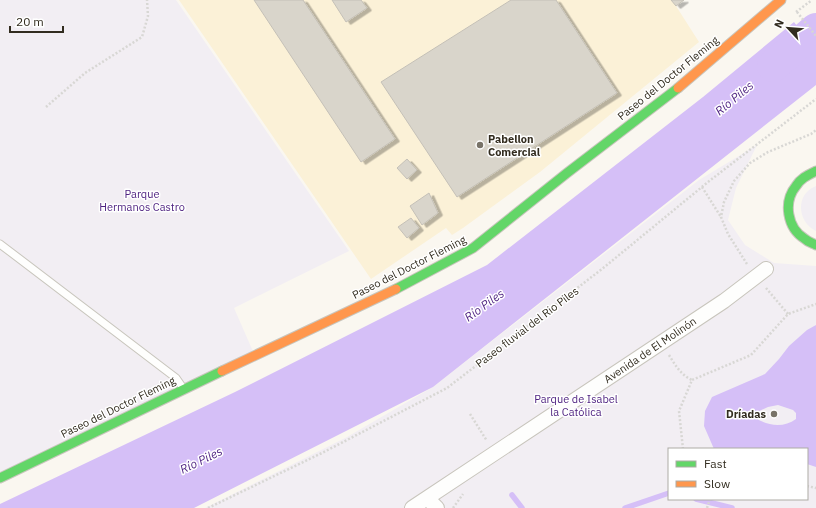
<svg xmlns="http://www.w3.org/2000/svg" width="816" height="508" font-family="'IBM Plex Sans',sans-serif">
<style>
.built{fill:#fbf1d7}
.green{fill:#f2eef3;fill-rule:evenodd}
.water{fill:#d5bff7;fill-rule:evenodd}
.pier{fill:#faf7f0}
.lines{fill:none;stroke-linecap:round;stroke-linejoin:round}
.stream{stroke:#d5bff7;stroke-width:5.5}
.river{stroke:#d5bff7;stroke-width:32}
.building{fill:#d9d5cb;stroke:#c4c0b7;filter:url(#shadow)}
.lane-casing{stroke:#c8c5bc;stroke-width:9}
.street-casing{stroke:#c8c5bc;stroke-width:16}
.fast-casing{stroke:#c8c5bc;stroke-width:11}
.slow-casing{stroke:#c8c5bc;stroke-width:11}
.path{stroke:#d8d7d4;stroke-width:2.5;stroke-dasharray:2 2;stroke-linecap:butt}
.lane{stroke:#fefefd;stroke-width:7}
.street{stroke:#fefefd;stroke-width:14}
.fast{stroke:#63d668;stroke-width:9}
.slow{stroke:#ff974d;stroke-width:9}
.poi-dot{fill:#787368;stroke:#fff;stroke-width:1.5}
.labels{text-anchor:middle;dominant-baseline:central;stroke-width:3;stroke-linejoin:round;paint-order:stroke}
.street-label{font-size:11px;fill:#322c1f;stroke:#fff}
.poi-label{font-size:11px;font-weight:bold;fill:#322c1f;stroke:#fff;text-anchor:start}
.park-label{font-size:11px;fill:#4f2381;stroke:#fff}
.water-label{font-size:12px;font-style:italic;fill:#512684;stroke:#fff}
</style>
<defs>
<filter id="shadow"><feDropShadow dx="4.5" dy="2.5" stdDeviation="0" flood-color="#0004"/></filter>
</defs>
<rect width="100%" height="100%" fill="#faf7f0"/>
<path class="built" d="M 179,0 L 684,0 L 676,6 L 699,42 L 540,172 L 463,228 L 452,235 L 446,228 L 371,279 Z"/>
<path class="green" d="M 0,0 L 176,0 L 349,251 L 234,308 L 255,356 L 0,478 Z
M 757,145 L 736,188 L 728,220 L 745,245 L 774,263 L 816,266 L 816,508 L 205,508 L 347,437 L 433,387 L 699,180 ZM 669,449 L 807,449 L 807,499 L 669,499 Z
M 816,186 L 816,231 C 797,222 795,194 816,186 Z"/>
<path class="water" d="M 794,22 L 816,50 L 816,85 L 433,387 L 194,508 L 0,508 L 0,504 L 235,392 L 487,265 L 703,97 Z
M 816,325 L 816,467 L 807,464 L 807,449 L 714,449 L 704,426 L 705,411 L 712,397 L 765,374 L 779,359 L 789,346 L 807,330 ZM 778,405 L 793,410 L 796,413 L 796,419 C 784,428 769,426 757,419 L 756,416 L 757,412 L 768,407 Z"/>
<path class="pier" d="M 793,20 L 796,20 L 816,46 L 816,50 Z"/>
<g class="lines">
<path class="stream" d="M 512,495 L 522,508
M 696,499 L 732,508
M 625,508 L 669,493"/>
<path class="river" d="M 773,66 L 816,29"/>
</g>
<path class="building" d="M 254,0 L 303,0 L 395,139 L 361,162 Z
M 332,0 L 361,0 L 367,8 L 346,22 Z
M 511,0 L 556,0 L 617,93 L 457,197 L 381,82 Z
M 671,0 L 684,0 L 676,6 Z
M 407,159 L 417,170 L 407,179 L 397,168 Z
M 429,193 L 438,213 L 422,225 L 410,206 Z
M 411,218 L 419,228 L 407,238 L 398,227 Z"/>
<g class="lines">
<defs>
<path id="lane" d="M 0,244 L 176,378 L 183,388"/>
<path id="street" d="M 427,498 L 437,508
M 412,508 L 724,301 L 766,269"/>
<path id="fast" d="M 816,171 C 808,175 801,178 796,186 C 783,202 787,228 805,239 C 808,242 812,243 816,245
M 396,289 L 473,248 L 567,173 L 678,88
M 0,478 L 222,371"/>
<path id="slow" d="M 678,88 L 781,0
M 222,371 L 396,289"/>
</defs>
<use href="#lane" class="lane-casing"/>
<use href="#street" class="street-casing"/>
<use href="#fast" class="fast-casing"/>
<use href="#slow" class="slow-casing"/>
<path class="path" d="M 796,12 L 812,0
M 797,12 L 816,36
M 46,107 L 85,73 L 142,37 L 148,16 L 147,0
M 702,187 L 721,217
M 747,264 L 728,234 L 721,217 L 724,202 L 734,181 L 750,163 L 768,152 L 811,134 L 816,130
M 766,288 L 788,314
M 669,355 C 675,365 681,375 692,380
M 470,414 L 487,441
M 683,449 L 679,411 L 692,380 L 751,355 L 788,314 L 816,304
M 807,486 L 816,488
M 208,508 L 322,453 L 447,388 L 602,269 L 708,182 L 816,99
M 453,508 L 463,494
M 707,508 L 710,499"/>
<use href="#lane" class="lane"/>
<use href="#street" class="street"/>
<use href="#fast" class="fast"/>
<use href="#slow" class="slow"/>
</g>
<g class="poi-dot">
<circle cx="480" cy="145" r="4"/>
<circle cx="774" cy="414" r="4"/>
</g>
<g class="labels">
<g class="street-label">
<text transform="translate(668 78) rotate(-39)">Paseo del Doctor Fleming</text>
<text transform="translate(409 267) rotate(-27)">Paseo del Doctor Fleming</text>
<text transform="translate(527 327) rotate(-37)">Paseo fluvial del Rio Piles</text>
<text transform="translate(650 350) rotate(-34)">Avenida de El Molinón</text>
<text transform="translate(118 407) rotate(-26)">Paseo del Doctor Fleming</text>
</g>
<g class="poi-label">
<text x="488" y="139">Pabellon<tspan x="488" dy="13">Comercial</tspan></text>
<text x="766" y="414" text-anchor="end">Dríadas</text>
</g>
<g class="park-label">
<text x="142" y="194">Parque<tspan x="142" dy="13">Hermanos Castro</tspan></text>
<text x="576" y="399">Parque de Isabel<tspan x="576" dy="13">la Católica</tspan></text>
</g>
<g class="water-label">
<text transform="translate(734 98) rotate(-40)">Río Piles</text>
<text transform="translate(484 305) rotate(-36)">Río Piles</text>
<text transform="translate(201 460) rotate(-26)">Río Piles</text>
</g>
</g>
<rect x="668" y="448" width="140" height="52" fill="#ffffff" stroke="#adaba5"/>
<rect x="676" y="461" width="20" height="6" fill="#63d668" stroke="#adaba5"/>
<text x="704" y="468" font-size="12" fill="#322c1f">Fast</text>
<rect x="676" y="481" width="20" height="6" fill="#ff974d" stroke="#adaba5"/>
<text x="704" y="488" font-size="12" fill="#322c1f">Slow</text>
<g transform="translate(788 28) rotate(296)" stroke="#ffffff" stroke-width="3" paint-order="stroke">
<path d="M0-3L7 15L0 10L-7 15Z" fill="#322c1f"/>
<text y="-6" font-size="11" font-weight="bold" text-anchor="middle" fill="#322c1f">N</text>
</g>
<path d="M10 26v6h53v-6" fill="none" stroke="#322c1f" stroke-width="2"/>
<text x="16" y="26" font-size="12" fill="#322c1f" stroke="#ffffff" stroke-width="3" paint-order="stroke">20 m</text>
</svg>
